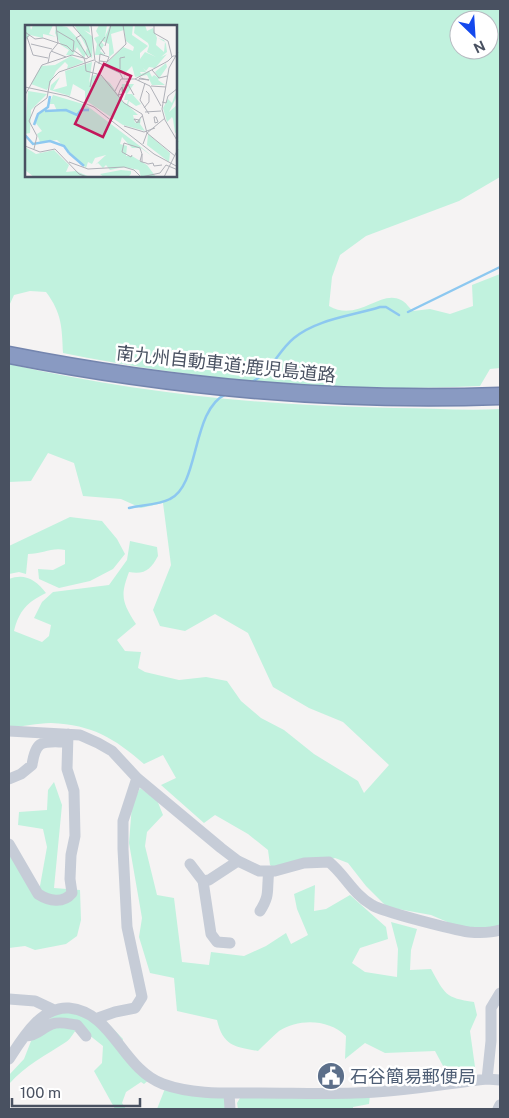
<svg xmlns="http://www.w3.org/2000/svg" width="509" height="1118" font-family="'Public Sans','Noto Sans JP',sans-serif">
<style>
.green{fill:#c1f2de;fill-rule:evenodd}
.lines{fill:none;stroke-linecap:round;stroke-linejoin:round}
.stream{stroke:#8dc8f0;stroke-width:2.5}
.highway-casing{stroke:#7485ae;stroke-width:19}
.minor{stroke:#c6ccd7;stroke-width:11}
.highway{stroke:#899ac2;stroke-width:16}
.labels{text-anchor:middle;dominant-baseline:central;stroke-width:5;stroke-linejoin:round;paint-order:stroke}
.street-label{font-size:18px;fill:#495161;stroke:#fff}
.service-label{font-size:18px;fill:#4e5e75;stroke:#fff;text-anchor:start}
.inset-river{fill:none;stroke:#8dc8f0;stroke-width:2.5}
.inset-road{fill:none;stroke:#b0b2b9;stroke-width:1}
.view{fill:#c2185b;fill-opacity:0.15;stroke:#c2185b;stroke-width:2.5}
.inset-edge{fill:none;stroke:#495161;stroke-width:2.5}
</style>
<rect width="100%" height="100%" fill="#f5f3f3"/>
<path class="green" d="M 9,9 L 500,9 L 500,177 L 459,201 L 366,236 L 340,255 L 332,277 L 329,306 C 358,323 380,289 401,300 C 406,302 409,308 413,311 L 430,309 L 450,314 L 473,306 L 472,285 L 500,274 L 500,368 L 490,369 L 480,386 C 340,393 200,381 63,353 C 62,328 62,313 46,292 L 30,291 L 14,295 L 9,306 ZM 459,20 L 489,20 L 489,50 L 459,50 ZM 26,26 L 176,26 L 176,176 L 26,176 Z
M 9,364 C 135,393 264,406 394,408 C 429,408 465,411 500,409 L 500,926 L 466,930 L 431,915 L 387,907 L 366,886 L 348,863 L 335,858 L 303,868 L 278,871 L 270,865 L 268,850 L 248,834 L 215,815 L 204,823 L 161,785 L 176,778 L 163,755 L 144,764 C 114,738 93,725 51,723 C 37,723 23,727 9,727 L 9,579 C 25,573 36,580 46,593 C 27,602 19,611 14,631 L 42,642 L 49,636 L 51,625 L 34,618 L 42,602 L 53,592 L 109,585 L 127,560 L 130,541 L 157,547 L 158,556 C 151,569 145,575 129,572 C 120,596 122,602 136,624 L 117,640 L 125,651 L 141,652 L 138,668 L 145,672 L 179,680 L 206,677 L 227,681 L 241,701 L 261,718 L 284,730 L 314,754 L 358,781 L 364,793 L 389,765 L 343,722 L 309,708 L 273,687 L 248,633 L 215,614 L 185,631 L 160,626 L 153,610 L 171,565 L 163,503 L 141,508 L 121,499 L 83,496 L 74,463 L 48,453 L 31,481 L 9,482 Z
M 70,517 L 102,521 L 117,539 L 125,554 L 113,569 L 90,581 L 59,588 L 39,579 L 38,569 L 53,570 L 65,564 L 65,550 C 52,547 42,554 28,554 L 26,574 L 19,572 L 9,574 L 9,546 Z
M 54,782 L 62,805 L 54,888 L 80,890 L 81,920 L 77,936 L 66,944 L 35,950 L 25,946 L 9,948 L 9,845 L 33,886 L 40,886 L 47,847 L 43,829 L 18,825 L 19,812 L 47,810 L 48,790 Z
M 140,788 L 157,800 L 163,815 L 147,832 L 145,846 L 157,895 L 174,898 L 182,962 L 209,965 L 211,952 L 244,956 L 266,946 L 286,933 L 291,944 L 308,935 L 297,909 L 294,894 L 315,885 L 314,911 L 326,909 L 350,895 L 386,927 L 388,939 L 360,948 L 352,963 L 365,972 L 397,977 L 398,949 L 391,922 L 417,929 L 411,950 L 410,970 L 431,969 C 445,994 445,998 474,1002 L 477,1015 L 470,1031 L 476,1074 L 449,1077 L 435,1051 L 385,1053 L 365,1043 L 345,1059 L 346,1036 C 329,1019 299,1018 279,1031 C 272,1037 265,1044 258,1051 C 235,1047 223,1046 217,1020 L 177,1011 L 174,978 L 150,973 L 139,937 L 142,918 L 129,843 L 132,804 Z
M 58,1012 L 101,1016 L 123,1039 L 121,1048 L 150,1079 L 144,1084 L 141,1082 L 126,1092 L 122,1103 L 126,1109 L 115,1109 L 94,1071 L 102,1063 L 103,1046 L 79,1027 C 73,1032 72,1038 66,1042 C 46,1055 26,1065 9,1084 L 9,1075 L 24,1059 L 35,1031 Z
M 166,1086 L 227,1097 L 228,1109 L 157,1109 Z
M 370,1095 L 369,1104 L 353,1107 L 353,1109 L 238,1109 L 237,1103 L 240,1098 Z"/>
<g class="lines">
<path class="stream" d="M 408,312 L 500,267
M 252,382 C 271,372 278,351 294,338 C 317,319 352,316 380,307 L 386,307 L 399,315
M 129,508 C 141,505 158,505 170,499 C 200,485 191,410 226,394"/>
<defs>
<path id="highway" d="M 9,355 C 171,387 335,402 500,396"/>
</defs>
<use href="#highway" class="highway-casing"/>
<path class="minor" d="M 9,731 L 80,735 L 98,743 L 112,751 L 137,778 L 221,848 L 238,861 L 259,871 L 275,871 L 304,863 L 329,862 C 345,875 353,894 372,905 C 383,912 455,930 469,932 C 480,933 490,933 500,930
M 9,779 L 21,774 L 32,765 C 36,738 43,742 67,742
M 9,844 L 38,894 C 49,901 63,904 72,893 L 70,879 L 71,855 L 75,836 L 74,791 L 67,769 L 68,734
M 190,864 L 203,881 L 209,880 L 238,861
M 203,881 L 211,934 L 217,942 L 230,943
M 260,911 C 271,894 266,890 269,871
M 9,999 L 35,1001 L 52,1009
M 98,1018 L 115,1012 L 135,1008 L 142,997 L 127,927 L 123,849 L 123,821 L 137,778
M 26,1036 C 37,1036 43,1027 52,1024 C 60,1021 69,1024 77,1025 L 86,1036
M 9,1059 C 22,1039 41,1006 69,1008 C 113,1012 122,1069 163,1084 C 193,1095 229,1093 260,1093 C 292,1093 324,1094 355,1093 C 399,1092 443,1084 487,1079 L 500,1080
M 487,1079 L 491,1041 L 491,1008 L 500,993
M 229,1093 L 230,1109
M 498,1109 L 500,1105"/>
<use href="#highway" class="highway"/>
</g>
<defs>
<symbol id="civic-disc" viewBox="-11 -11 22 22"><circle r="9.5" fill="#5c6f8a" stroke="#fff"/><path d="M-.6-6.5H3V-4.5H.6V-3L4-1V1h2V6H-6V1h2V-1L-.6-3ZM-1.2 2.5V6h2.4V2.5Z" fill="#fff"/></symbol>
</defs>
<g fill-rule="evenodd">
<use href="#civic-disc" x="315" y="1060" width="32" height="32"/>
</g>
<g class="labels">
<g class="street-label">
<text transform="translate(226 364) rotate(6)">南九州自動車道;鹿児島道路</text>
</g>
<g class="service-label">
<text x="350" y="1076">石谷簡易郵便局</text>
</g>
</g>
<g transform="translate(25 25)">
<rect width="152" height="152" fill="#f5f3f3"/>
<path d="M 0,0 L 5,0 L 6,5 L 8,0 L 28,0 L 24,9 L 31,12 L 18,9 L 18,13 L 5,10 L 0,16 ZM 31,0 L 42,2 L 55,16 L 60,28 L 62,23 L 50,1 L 64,0 L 65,8 L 59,5 L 68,12 L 67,33 L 61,29 L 59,33 L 52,22 L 48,30 L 41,30 L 44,25 L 36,20 L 30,8 ZM 74,0 L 82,0 L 80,12 L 85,0 L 108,0 L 107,10 L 123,21 L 115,28 L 115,34 L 120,27 L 131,32 L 122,27 L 124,21 L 123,18 L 109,8 L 110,0 L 120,0 L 122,6 L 128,3 L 132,13 L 131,20 L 139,27 L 140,17 L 133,13 L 139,15 L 141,19 L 142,27 L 136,32 L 142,29 L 130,43 L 124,42 L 121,46 L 118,43 L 121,47 L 115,47 L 116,49 L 124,46 L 127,52 L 129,50 L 134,53 L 130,47 L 141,38 L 142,42 L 133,55 L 140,60 L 127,60 L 122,50 L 110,52 L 107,41 L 100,48 L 99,56 L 99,49 L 81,39 L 98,22 L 108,26 L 109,22 L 101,16 L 99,5 L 86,9 L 89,28 L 84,32 L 84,19 L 75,15 L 79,20 L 75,26 L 80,30 L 70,30 L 72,19 L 69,13 L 74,11 L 71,6 ZM 46,31 L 59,37 L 42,44 L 43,40 L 40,37 L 31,46 L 22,65 L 6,59 L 16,41 L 30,40 ZM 67,37 L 64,58 L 67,51 L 73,49 L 85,58 L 98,77 L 102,79 L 103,75 L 99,75 L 101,68 L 96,67 L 97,59 L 109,59 L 102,69 L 107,69 L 116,79 L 111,81 L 104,76 L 103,80 L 113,90 L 108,90 L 110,98 L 116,93 L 115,99 L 120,106 L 98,100 L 60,75 L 60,66 L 48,59 L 45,71 L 25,65 L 26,60 L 35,52 L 28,65 L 42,61 L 40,46 ZM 152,64 L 152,71 L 144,87 L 152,80 L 152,107 L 150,108 L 148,94 L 147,92 L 142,97 L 138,83 L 143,74 L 147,78 ZM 3,66 L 22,69 L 6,85 L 5,108 L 0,109 ZM 28,70 L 61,80 L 116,122 L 128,132 L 116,123 L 107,123 L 97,112 L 95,119 L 102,121 L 101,131 L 107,131 L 122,140 L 131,152 L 116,152 L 114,145 L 99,142 L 85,145 L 81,140 L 78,143 L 73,138 L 70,140 L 81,130 L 70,133 L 67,139 L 63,137 L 61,143 L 32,115 L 15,117 L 12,109 L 17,106 L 10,97 L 11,91 L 19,86 L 32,86 L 29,79 L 24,79 ZM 123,109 L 145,128 L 144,137 L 122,120 ZM 0,122 L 11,129 L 29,125 L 44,140 L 41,147 L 51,146 L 65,152 L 9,152 L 0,145 ZM 96,145 L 106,146 L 106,149 L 103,152 L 79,152 L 75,149 Z" fill="#c1f2de"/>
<path class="inset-river" d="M 20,86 L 41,85 L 52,90 L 56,85 L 64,85M 9,100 L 13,89 L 23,82 L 25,71M 0,110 L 8,119 L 25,116 L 39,121 L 44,128M 44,128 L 59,141"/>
<path class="inset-road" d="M 47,0 L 60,15 L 66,31M 66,0 L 70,36 L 95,48 L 98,54M 129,0 L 129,8 L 143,16 L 147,32M 32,6 L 49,16 L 48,27M 0,7 L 10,14 L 18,13 L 42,21 L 48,27M 5,10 L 2,12 L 8,30 L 23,33M 56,10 L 51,13 L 63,32M 6,19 L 27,24M 80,21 L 86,0M 48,25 L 61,34 L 66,31M 26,26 L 41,32M 153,27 L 144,43 L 137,84 L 140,95 L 153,117M 80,29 L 74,20 L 80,12M 60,37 L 61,46 L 76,50 L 99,78 L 117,89 L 122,108 L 150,131M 23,38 L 25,28 L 33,18 L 31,0M 74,39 L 75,29 L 84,32 L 82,37 L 75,36M 78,41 L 101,19 L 98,0M 95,44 L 95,33 L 100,32M 127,45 L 134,53 L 142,51M 110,54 L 125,61 L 136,81M 101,56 L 109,70M 114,56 L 114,54 L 115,53 L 124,55 L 115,54M 120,58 L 115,75 L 124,89M 126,61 L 141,62M 0,62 L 42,71 L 69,82 L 129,129 L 153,142M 65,62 L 70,37M 90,66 L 96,54 L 110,54 L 143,36 L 148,31 L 152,31M 0,70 L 17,40 L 47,30 L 59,33 L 60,37M 93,71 L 95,65 L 97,62 L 98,69 L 93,70M 137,77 L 141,78 L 143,71 L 153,63M 119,83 L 124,77 L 124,69 L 121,66M 120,87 L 136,86M 129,92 L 131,92 L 133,97 L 130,98 ZM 114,98 L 114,95 L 109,94 L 112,98 L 116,92 L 118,91M 99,101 L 119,107 L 130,103M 118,119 L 122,108 L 140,93M 0,121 L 15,127 L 30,124 L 54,149 L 62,152M 9,124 L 12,111 L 4,96 L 10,82 L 22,73 L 25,56 L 34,47 L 69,35M 107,130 L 106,132 L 97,127 L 99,118 L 115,123 L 117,129M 44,137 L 63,144 L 99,142 L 109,145 L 116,152 L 135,148 L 141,140 L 153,145M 117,137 L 117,129 L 115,136 L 117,137 L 121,138 L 123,139 L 128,138 L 129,141 L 137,140M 139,152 L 153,124"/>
<path class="view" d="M 79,39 L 106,51 L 78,112 L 50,99 Z"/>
<rect width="152" height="152" class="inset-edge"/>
</g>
<rect width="509" height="1118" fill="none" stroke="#495161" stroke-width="20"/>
<g transform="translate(474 35) rotate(155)"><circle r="24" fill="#ffffff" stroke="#b6b9c0"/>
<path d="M0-4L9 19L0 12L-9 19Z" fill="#1449ed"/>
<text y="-8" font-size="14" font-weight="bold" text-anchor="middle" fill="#495161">N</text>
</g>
<path d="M12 1098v8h128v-8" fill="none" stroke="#495161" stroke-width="2.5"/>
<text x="20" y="1098" font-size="15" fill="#495161" stroke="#ffffff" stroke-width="4" paint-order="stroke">100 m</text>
</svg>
